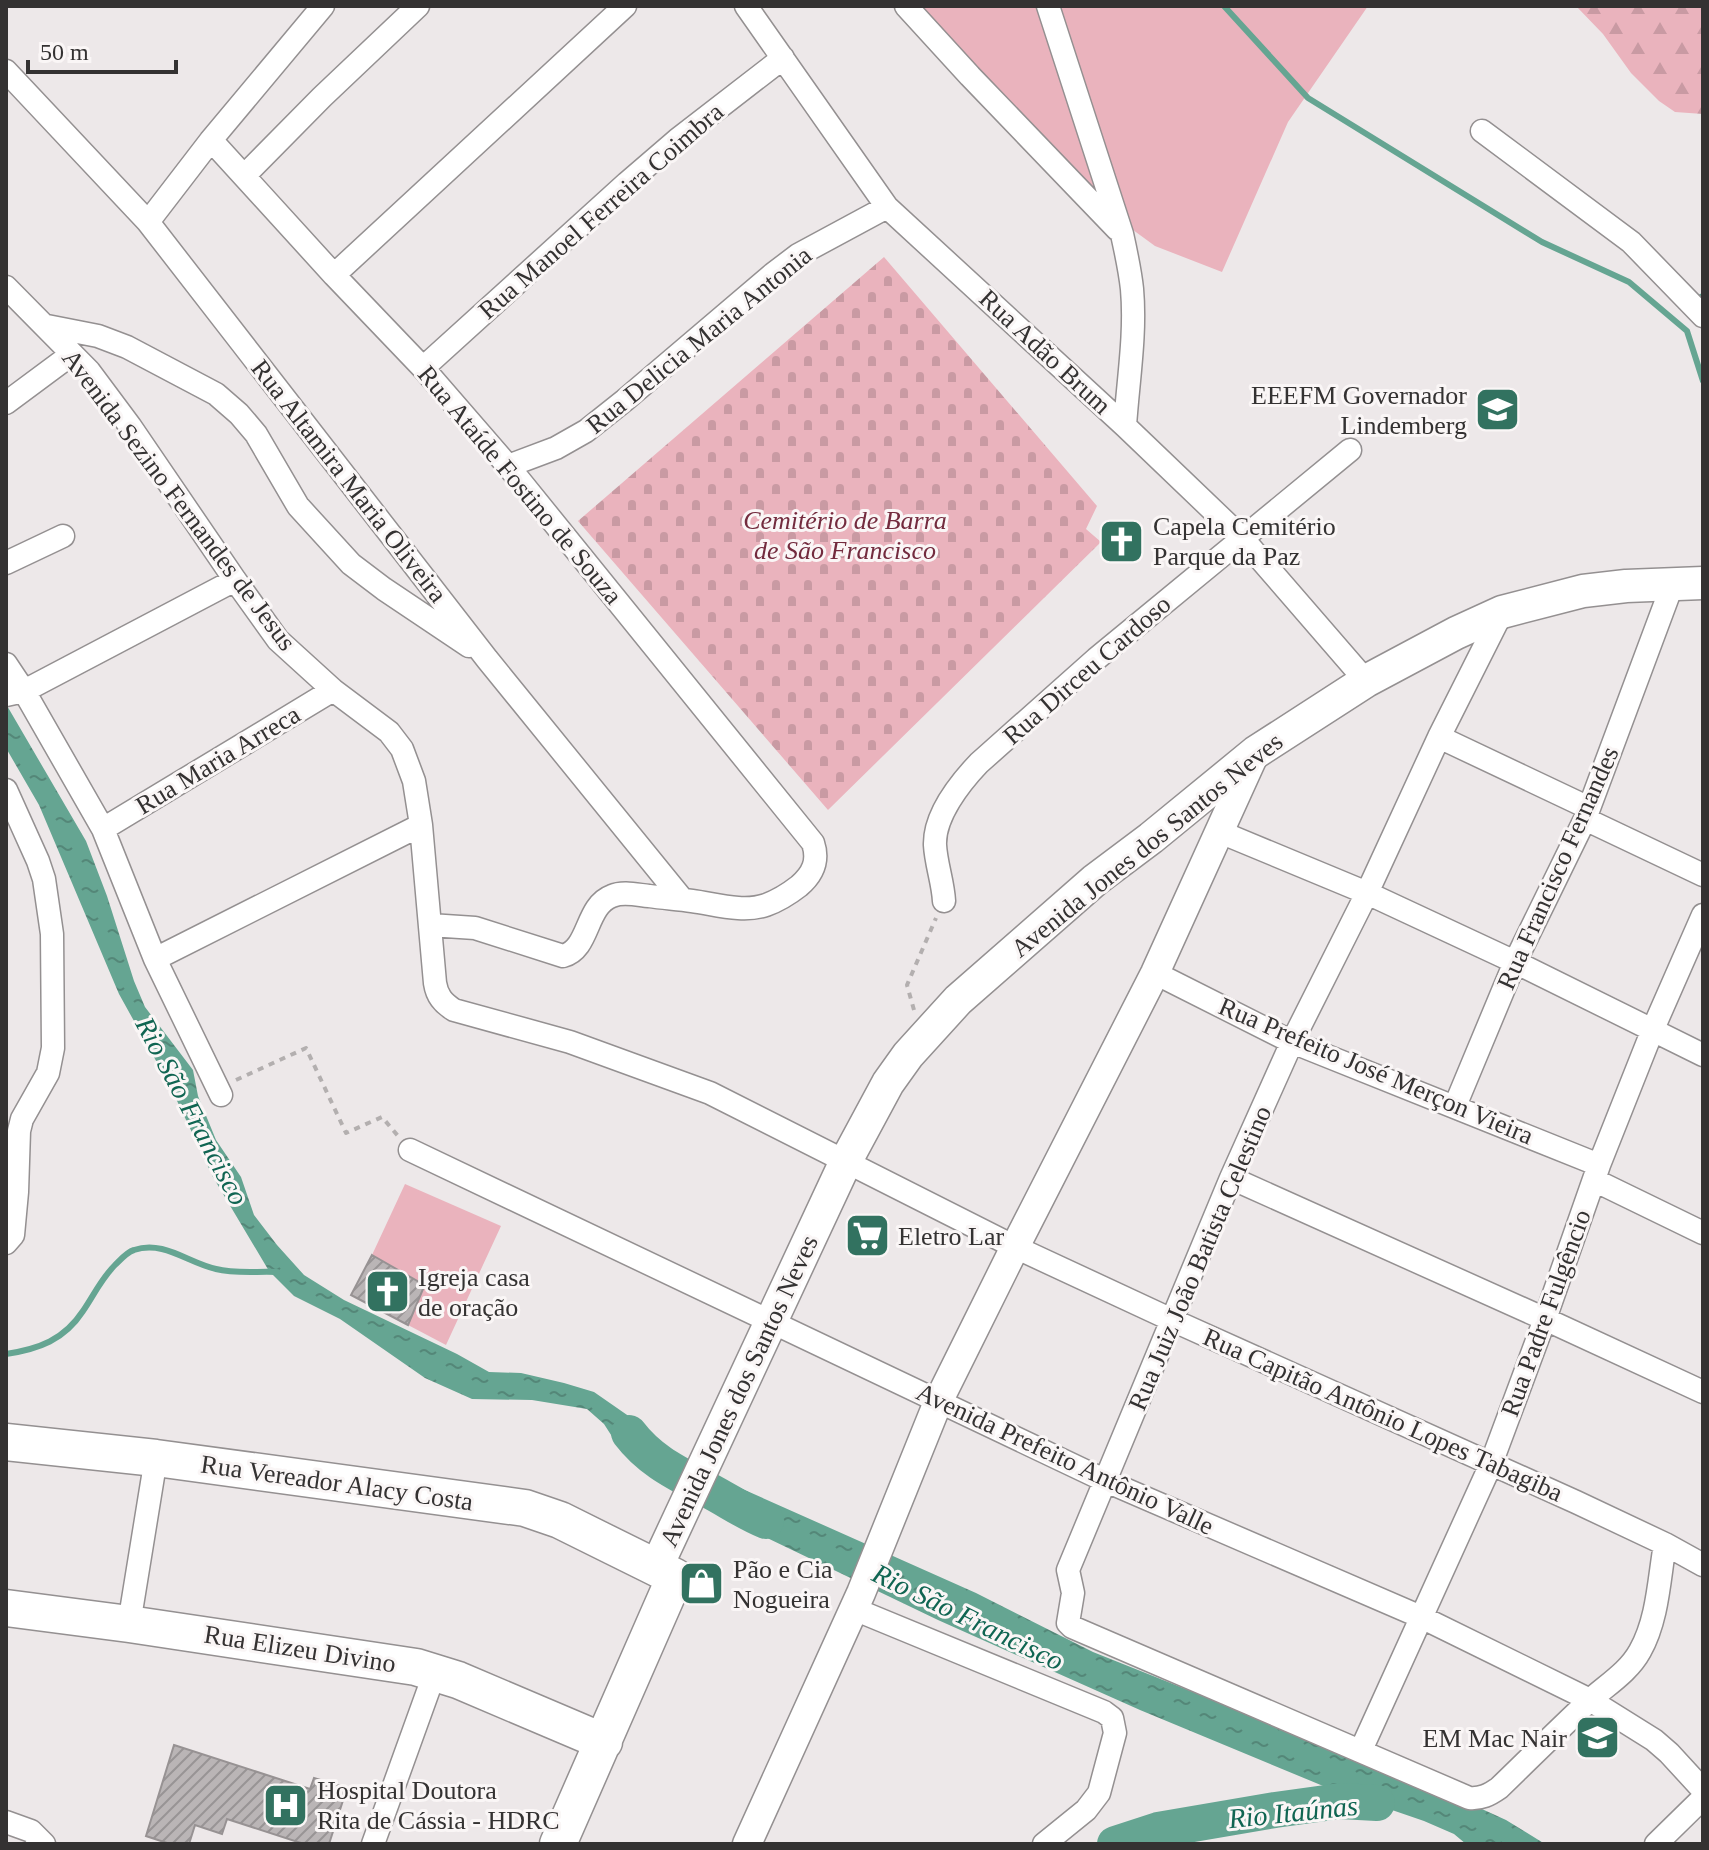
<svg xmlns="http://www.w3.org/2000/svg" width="1709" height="1850" font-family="'Times New Roman',serif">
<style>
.green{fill:#eab3bd}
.forest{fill:url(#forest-firs)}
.cemetery{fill:url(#cemetery-stones)}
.water{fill:url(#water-ripples)}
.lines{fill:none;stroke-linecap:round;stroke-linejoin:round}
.stream{stroke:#65a592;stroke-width:6}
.river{stroke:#65a592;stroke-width:36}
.building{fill:url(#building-hatch);stroke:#979293;stroke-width:2}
.minor-casing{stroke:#949091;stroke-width:25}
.tertiary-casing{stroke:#949091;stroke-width:31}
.secondary-casing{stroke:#949091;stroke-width:35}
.primary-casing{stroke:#949091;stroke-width:39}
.path{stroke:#b3afaf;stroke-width:4;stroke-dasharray:6 6;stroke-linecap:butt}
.minor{stroke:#fff;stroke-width:22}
.tertiary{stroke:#fff;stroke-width:28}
.secondary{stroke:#fff;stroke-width:32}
.primary{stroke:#fff;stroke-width:36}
.labels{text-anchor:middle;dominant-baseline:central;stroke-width:6;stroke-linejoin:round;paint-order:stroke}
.street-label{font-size:26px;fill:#343232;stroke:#faf6f6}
.poi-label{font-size:26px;fill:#343232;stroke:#faf6f6;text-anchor:start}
.park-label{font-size:26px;font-style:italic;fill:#732b3e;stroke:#faf6f6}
.water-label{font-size:28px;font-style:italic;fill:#106552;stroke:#faf6f6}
</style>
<defs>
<pattern id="forest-firs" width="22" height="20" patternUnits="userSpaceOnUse" patternTransform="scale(2)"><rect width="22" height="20" fill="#eab3bd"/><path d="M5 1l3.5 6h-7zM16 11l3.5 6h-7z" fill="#c99aa3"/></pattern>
<pattern id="cemetery-stones" width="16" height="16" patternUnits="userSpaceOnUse" patternTransform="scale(2)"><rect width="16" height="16" fill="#eab3bd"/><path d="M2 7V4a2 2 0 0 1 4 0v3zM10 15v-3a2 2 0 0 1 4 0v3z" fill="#c99aa3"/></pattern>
<pattern id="water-ripples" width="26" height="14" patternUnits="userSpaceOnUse" patternTransform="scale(2)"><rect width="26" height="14" fill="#65a592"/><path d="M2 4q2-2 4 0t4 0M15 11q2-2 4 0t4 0" fill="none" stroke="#548778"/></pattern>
<pattern id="building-hatch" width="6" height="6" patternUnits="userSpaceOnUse" patternTransform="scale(2)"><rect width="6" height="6" fill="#bab5b6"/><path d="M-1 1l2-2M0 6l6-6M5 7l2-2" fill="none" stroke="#989495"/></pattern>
</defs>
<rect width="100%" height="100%" fill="#ede8e9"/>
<path class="green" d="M 915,6 L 1368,6 L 1288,122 L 1222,272 L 1155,246 L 1118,219 Z
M 405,1184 L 501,1226 L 446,1345 L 408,1325 L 422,1289 L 419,1282 L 372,1255 Z"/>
<path class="forest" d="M 1576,6 L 1703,6 L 1703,114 L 1675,112 L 1659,101 L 1631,73 L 1603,34 Z"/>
<path class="cemetery" d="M 884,257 L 1097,506 L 1086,529 L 1101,542 L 828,810 L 578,521 Z"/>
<path class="water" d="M 6,704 L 86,841 L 107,896 L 134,981 L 145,1007 L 193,1070 L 198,1096 L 216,1140 L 241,1177 L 254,1215 L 277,1245 L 304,1275 L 344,1300 L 457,1354 L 489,1372 L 521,1373 L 564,1383 L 594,1392 L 630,1417 L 640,1439 L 671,1454 L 662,1472 L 622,1452 L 604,1424 L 587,1409 L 532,1400 L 472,1399 L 425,1378 L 340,1319 L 294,1296 L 269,1271 L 213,1177 L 170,1086 L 119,994 L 39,805 L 6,748 Z
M 729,1483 L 976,1593 L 1093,1652 L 1449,1794 L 1506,1820 L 1545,1844 L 1466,1844 L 1454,1834 L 1424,1821 L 1328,1788 L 1140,1710 L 938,1620 L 715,1513 Z"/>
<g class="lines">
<path class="stream" d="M 1224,6 L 1308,98 L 1542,242 L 1629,282 L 1687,331 L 1703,381
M 1701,297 L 1703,296
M 6,1354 C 39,1349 64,1340 83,1311 C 94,1295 101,1279 115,1265 C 120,1260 127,1252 134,1250 C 164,1240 188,1263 216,1269 C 235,1274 258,1271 277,1272"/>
<path class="river" d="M 629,1433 C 651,1462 679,1474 710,1491 C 729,1501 746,1513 766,1521
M 1115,1844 L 1158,1830 L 1275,1810 L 1340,1801 L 1377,1803"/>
</g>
<path class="building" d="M 372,1255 L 419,1282 L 423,1289 L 408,1325 L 351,1295 Z
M 174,1745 L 310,1789 L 314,1778 L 347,1788 L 329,1844 L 304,1844 L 227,1819 L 222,1834 L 195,1825 L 189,1844 L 170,1844 L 146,1836 Z"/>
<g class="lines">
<defs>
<path id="minor" d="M 746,6 L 887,207 L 1125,426 L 1243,539 L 1366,681
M 906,6 L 970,76 L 1117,229
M 1048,6 L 1122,234 C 1126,252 1130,270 1132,289 C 1136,334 1128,381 1125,426
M 6,71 L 148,222 L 487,659 L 682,899
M 1482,131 L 1631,242 L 1703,316
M 211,140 L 334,275 L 423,368 L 508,466 L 813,843 C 819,861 813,874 799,886 C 790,893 777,901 766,905 C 743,913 715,904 692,901 C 678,899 663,898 649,896 C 638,895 623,891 612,896 C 585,906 590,949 563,956 L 475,928 L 430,925
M 245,175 L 322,97 L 418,6
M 148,222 L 211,140 L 323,6
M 334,275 L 625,6
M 6,287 L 89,371 L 130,426 L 235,580 L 278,640 L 333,690 L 389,732 L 402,749 L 414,781 L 421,825 L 435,983 C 437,996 443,1003 454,1010 L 570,1042 L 710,1093 L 1015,1247 L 1172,1320 L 1576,1502 L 1665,1544 L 1703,1565
M 47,326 L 98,336 L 127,347 L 216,394 L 239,414 L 256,434 L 298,506 L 351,564 L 384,589 L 469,646
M 423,368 L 627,183 L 677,140 L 783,58
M 6,403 L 72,354
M 508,466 L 556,448 L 586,431 L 625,400 L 773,274 L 798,255 L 887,207
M 6,563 L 63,536
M 1502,612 L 1439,737 L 1367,893 L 1292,1042 L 1231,1178 L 1068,1570 L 1073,1593 L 1068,1623 L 1072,1627 L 1469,1798 C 1481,1799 1489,1795 1499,1788 C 1529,1759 1558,1730 1588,1702 C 1605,1686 1628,1673 1640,1651 C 1658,1619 1659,1579 1665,1544
M 6,664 L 24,691 L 103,829 L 155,959 L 221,1095
M 6,695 L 24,691 L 235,580
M 1439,737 L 1589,808
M 6,790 L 38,861 L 44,879 L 52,934 L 53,1048 L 48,1073 L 22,1119 L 19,1131 L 17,1192 L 13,1235 L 6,1243
M 1585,819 L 1703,875
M 103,829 L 333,690
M 1220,832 L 1367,893 L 1515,962 L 1703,1055
M 944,901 C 943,882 936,864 935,845 C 934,816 960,783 979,763 L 1096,659 L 1350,450
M 155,959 L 421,825
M 1155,973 L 1292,1042 L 1599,1165
M 1455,1106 L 1515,962 L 1585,819 L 1673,583
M 410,1150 L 1106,1481 L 1421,1617 L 1590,1700 L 1654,1740 L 1669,1753 L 1703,1790
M 1231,1178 L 1545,1319 L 1703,1392
M 1594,1180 L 1703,1233
M 854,1609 L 1104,1712 L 1112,1718 L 1115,1733 L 1099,1793 L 1086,1810 L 1044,1844
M 129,1624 L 156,1458
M 1361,1750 L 1491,1464 L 1545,1319 L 1599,1165 L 1653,1029 L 1703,915
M 6,1822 L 31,1831 L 44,1844
M 373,1844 L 435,1672
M 1656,1844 L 1703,1798"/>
<path id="tertiary" d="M 747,1844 L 861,1593 L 938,1402 L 1015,1247 L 1155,973 L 1255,753"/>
<path id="secondary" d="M 656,1568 L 846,1161 L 888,1083 L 908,1055 L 958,1000 L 1095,880 L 1151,838 L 1256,752 L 1366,681 L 1456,633 L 1502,612 L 1583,591 L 1626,586 L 1703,583"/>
<path id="primary" d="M 6,1442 L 156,1458 L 525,1508 L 560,1520 L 675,1577 L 558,1844
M 6,1608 L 129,1624 L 416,1667 L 458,1680 L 604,1742"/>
</defs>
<use href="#minor" class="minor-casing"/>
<use href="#tertiary" class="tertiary-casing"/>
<use href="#secondary" class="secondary-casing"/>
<use href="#primary" class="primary-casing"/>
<path class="path" d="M 914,1010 L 907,985 L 936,918
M 236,1080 L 306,1048 L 346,1133 L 382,1117 L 398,1136"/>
<use href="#minor" class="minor"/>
<use href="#tertiary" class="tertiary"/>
<use href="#secondary" class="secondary"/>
<use href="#primary" class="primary"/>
</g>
<defs>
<symbol id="school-square" viewBox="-11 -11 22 22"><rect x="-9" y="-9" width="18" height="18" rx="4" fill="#327260" stroke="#faf6f6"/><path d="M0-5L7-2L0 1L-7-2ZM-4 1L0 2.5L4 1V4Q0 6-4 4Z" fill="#fff"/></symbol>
<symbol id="church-square" viewBox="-11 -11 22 22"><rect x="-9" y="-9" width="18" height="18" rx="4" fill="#327260" stroke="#faf6f6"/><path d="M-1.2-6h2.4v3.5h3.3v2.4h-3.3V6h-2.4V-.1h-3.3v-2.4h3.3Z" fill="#fff"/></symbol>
<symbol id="supermarket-square" viewBox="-11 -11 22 22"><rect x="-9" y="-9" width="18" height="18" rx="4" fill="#327260" stroke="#faf6f6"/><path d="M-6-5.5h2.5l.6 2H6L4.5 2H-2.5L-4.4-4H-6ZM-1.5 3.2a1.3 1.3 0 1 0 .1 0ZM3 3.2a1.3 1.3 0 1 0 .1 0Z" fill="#fff"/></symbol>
<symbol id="shop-square" viewBox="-11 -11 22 22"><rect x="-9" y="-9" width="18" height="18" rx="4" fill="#327260" stroke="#faf6f6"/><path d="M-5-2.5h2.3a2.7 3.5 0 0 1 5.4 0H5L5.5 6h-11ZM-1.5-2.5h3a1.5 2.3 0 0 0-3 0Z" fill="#fff"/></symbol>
<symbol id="hospital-square" viewBox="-11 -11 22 22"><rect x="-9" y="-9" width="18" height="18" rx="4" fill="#327260" stroke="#faf6f6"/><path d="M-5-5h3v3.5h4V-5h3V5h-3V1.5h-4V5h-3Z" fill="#fff"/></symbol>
</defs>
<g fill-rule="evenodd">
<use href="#school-square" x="1472" y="384" width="51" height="51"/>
<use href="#church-square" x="1096" y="516" width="51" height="51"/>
<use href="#supermarket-square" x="842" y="1210" width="51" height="51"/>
<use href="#church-square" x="362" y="1266" width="51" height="51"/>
<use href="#shop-square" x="676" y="1558" width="51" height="51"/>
<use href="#school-square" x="1572" y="1712" width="51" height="51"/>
<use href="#hospital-square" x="260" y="1780" width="51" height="51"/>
</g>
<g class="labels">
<g class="street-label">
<text transform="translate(601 211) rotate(-41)">Rua Manoel Ferreira Coimbra</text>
<text transform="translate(699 340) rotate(-39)">Rua Delicia Maria Antonia</text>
<text transform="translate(1045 352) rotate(43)">Rua Adão Brum</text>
<text transform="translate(349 481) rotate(52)">Rua Altamira Maria Oliveira</text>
<text transform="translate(520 485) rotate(50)">Rua Ataíde Fostino de Souza</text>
<text transform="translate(179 500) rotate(53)">Avenida Sezino Fernandes de Jesus</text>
<text transform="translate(1087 670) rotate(-41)">Rua Dirceu Cardoso</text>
<text transform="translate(218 760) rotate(-31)">Rua Maria Arreca</text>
<text transform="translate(1147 845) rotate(-39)">Avenida Jones dos Santos Neves</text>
<text transform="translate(1558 868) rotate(-66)">Rua Francisco Fernandes</text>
<text transform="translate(1376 1071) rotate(23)">Rua Prefeito José Merçon Vieira</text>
<text transform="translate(1200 1258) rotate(-67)">Rua Juiz João Batista Celestino</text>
<text transform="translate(1546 1313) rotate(-70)">Rua Padre Fulgêncio</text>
<text transform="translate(739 1391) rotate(-65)">Avenida Jones dos Santos Neves</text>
<text transform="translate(1383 1415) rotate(24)">Rua Capitão Antônio Lopes Tabagiba</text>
<text transform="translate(1065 1459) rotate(25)">Avenida Prefeito Antônio Valle</text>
<text transform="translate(337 1483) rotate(8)">Rua Vereador Alacy Costa</text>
<text transform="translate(300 1649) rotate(9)">Rua Elizeu Divino</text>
</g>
<g class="poi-label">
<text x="1467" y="395" text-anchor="end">EEEFM Governador<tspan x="1467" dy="30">Lindemberg</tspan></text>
<text x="1153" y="526">Capela Cemitério<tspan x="1153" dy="30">Parque da Paz</tspan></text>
<text x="898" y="1236">Eletro Lar</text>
<text x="418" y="1277">Igreja casa<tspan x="418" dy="30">de oração</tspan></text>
<text x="733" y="1569">Pão e Cia<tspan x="733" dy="30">Nogueira</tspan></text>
<text x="1567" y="1738" text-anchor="end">EM Mac Nair</text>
<text x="317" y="1790">Hospital Doutora<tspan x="317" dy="30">Rita de Cássia - HDRC</tspan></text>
</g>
<g class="park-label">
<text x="845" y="520">Cemitério de Barra<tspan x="845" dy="30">de São Francisco</tspan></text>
</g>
<g class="water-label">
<text transform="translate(192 1111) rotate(62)">Rio São Francisco</text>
<text transform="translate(968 1617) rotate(26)">Rio São Francisco</text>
<text transform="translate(1293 1812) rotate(-6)">Rio Itaúnas</text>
</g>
</g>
<rect width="1709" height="1850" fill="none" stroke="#343232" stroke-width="16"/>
<path d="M28 60v12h148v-12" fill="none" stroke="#343232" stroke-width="4"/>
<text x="40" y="60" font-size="24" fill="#343232" stroke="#faf6f6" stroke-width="6" paint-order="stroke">50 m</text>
</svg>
